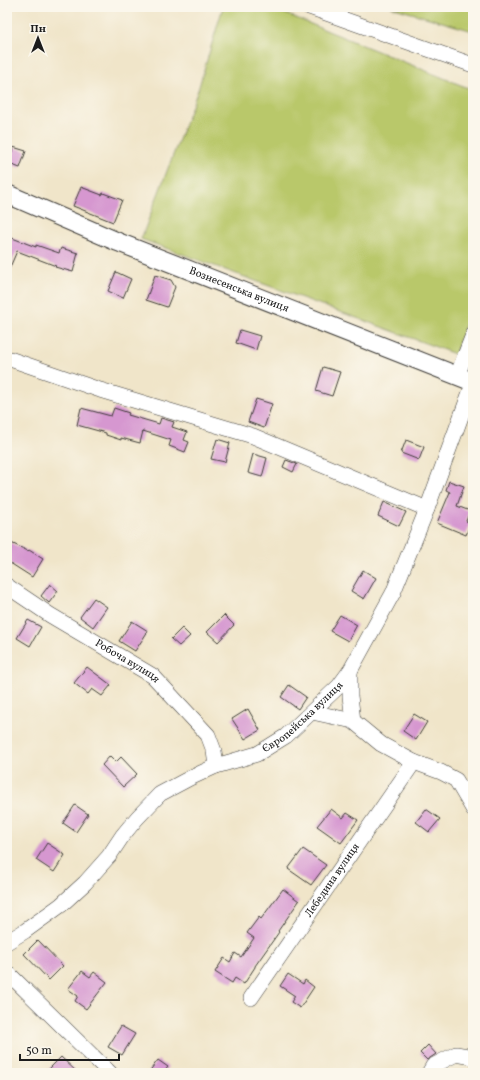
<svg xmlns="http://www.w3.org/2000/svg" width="480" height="1080" font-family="Vollkorn,serif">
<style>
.green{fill:#b9c86b;stroke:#6a7244}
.building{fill:#d697d0}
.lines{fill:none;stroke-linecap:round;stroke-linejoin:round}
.minor-casing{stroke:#3c3a36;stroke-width:16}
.major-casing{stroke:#3c3a36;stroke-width:20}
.minor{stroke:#fff;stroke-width:15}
.major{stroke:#fff;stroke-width:18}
.labels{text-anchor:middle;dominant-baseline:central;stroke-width:4;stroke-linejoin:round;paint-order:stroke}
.street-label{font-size:11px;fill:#1c1c1c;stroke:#fbf7ec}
</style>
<rect width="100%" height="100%" fill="#fbf7ec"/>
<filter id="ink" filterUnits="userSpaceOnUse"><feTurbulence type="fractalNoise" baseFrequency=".025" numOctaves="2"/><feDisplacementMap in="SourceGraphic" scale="8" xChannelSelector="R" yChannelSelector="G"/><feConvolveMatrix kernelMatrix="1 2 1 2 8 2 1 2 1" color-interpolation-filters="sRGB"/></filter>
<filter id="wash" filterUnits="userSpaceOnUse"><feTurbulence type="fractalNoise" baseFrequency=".012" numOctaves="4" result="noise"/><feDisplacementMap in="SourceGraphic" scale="16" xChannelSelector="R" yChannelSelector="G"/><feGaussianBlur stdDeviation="0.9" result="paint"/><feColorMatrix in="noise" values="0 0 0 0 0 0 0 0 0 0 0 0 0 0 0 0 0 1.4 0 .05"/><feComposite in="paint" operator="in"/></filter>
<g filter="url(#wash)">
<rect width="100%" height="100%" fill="#f0e5c9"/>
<path class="green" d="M 223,7 L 269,7 L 473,90 L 473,302 L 455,354 L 141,239 L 198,90 Z
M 391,7 L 473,7 L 473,31 Z"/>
<g id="blocks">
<path class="building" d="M 13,147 L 26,151 L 20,168 L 7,163 L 7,150 L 12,152 Z
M 81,187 L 102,195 L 103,193 L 122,200 L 113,222 L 73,206 Z
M 7,236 L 36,247 L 36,245 L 59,253 L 61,248 L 78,253 L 73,272 L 55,267 L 56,266 L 17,251 L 7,274 Z
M 116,272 L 131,279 L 123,298 L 108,291 Z
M 155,275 L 171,280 L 175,287 L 167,307 L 146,300 Z
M 240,330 L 260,336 L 256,350 L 236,343 Z
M 323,367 L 340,372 L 332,396 L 316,391 Z
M 256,399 L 272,404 L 264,428 L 248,422 Z
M 81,408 L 111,416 L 114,408 L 129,413 L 128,415 L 159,424 L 161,418 L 174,422 L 172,427 L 187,432 L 184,440 L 189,442 L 185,452 L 169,446 L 171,440 L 143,431 L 140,443 L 121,438 L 121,440 L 106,435 L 106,433 L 77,425 Z
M 217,439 L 230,443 L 225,462 L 211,459 Z
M 406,440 L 424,447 L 419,460 L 401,453 Z
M 253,454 L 267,458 L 262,477 L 248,473 Z
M 286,460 L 297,464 L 293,472 L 283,467 Z
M 449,481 L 464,486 L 457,506 L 470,511 L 466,521 L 471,523 L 466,535 L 437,523 L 450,492 L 446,490 Z
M 384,502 L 406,512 L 399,526 L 378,516 Z
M 7,541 L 28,551 L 29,550 L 43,559 L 32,577 L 7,561 Z
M 363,570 L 376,578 L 364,599 L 351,591 Z
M 50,584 L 58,591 L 49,603 L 41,596 Z
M 94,598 L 107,607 L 93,627 L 80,617 Z
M 224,615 L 234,625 L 218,642 L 207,632 Z
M 340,615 L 357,625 L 348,641 L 330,631 Z
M 28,620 L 41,627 L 30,646 L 17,638 Z
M 132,621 L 148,631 L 135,651 L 119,641 Z
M 182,628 L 190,636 L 179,646 L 171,639 Z
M 87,667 L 111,685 L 102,696 L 92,689 L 88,694 L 74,683 Z
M 289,685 L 306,697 L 298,709 L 281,697 Z
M 248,709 L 260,730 L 245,739 L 232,719 Z
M 414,714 L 427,722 L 416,740 L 403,731 Z
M 110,756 L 116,762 L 121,757 L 137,774 L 123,787 L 102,765 Z
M 75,805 L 88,814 L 76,832 L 63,823 Z
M 331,809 L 343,818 L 347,813 L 358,820 L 341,843 L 317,826 Z
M 426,809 L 440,819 L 429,832 L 416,822 Z
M 47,843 L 65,855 L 54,872 L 36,860 Z
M 303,849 L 326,865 L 311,885 L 288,869 Z
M 283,889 L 299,901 L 278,931 L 279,932 L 255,966 L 255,967 L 244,984 L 235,978 L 232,983 L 215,972 L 224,958 L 230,962 L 235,953 L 241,957 L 254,938 L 247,933 L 259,917 L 261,919 Z
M 38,940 L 63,966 L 49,980 L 24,954 Z
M 82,971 L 90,977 L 94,972 L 107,982 L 86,1009 L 75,1001 L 78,996 L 68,989 Z
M 288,974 L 303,984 L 305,980 L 314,987 L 300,1008 L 291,1002 L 295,996 L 280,986 Z
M 121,1026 L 135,1034 L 122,1055 L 108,1047 Z
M 428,1045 L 436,1054 L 427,1060 L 420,1053 Z
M 61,1057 L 78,1073 L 45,1073 Z
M 158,1060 L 168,1067 L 163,1073 L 148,1073 Z"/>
</g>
</g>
<g filter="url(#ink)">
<use href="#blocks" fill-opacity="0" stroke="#3c3a36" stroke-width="1"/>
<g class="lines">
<defs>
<g id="minor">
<path d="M 309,7 L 473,65"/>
<path d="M 7,358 L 100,390 L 253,436 L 427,509"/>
<path d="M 457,376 L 473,335"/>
<path id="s1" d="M 7,586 L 50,615 L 153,676 L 208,735 L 214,751 L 216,766"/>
<path d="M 350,671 L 350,696 L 353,721"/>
<path d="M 312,712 L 353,721 L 381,744 L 414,762 L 441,772 L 456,780 L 473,809"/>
<path id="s2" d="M 7,942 L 25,931 L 61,905 L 85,883 L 109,856 L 123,835 L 137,818 L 160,794 L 190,778 L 216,766 L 257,754 L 286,736 L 339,686 L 350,671 L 393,593 L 427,509 L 473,384"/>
<path d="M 7,972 L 110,1073"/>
<path id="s3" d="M 251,998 L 414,762"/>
<path d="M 429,1073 L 433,1066 L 456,1054 L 473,1057"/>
</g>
<g id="major">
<path id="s4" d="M 7,194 L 118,242 L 473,382"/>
</g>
</defs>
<use href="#minor" class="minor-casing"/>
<use href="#major" class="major-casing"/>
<use href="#minor" class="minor"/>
<use href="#major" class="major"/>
</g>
</g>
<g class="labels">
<g class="street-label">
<text stroke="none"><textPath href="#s4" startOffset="251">Вознесенська вулиця</textPath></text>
<text stroke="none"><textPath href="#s1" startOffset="142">Робоча вулиця</textPath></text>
<text stroke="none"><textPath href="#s2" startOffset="379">Європейська вулиця</textPath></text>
<text stroke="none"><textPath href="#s3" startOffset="143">Лебедина вулиця</textPath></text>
</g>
</g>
<rect width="480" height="1080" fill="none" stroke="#fbf7ec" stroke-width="24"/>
<g transform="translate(38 38)" stroke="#fbf7ec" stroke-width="3" paint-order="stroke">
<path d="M0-3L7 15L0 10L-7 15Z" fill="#1c1c1c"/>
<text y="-6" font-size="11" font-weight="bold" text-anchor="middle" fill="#1c1c1c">Пн</text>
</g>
<path d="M20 1054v6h99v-6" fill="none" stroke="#1c1c1c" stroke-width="2"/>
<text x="26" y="1054" font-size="12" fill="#1c1c1c" stroke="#fbf7ec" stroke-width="3" paint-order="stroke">50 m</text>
</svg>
